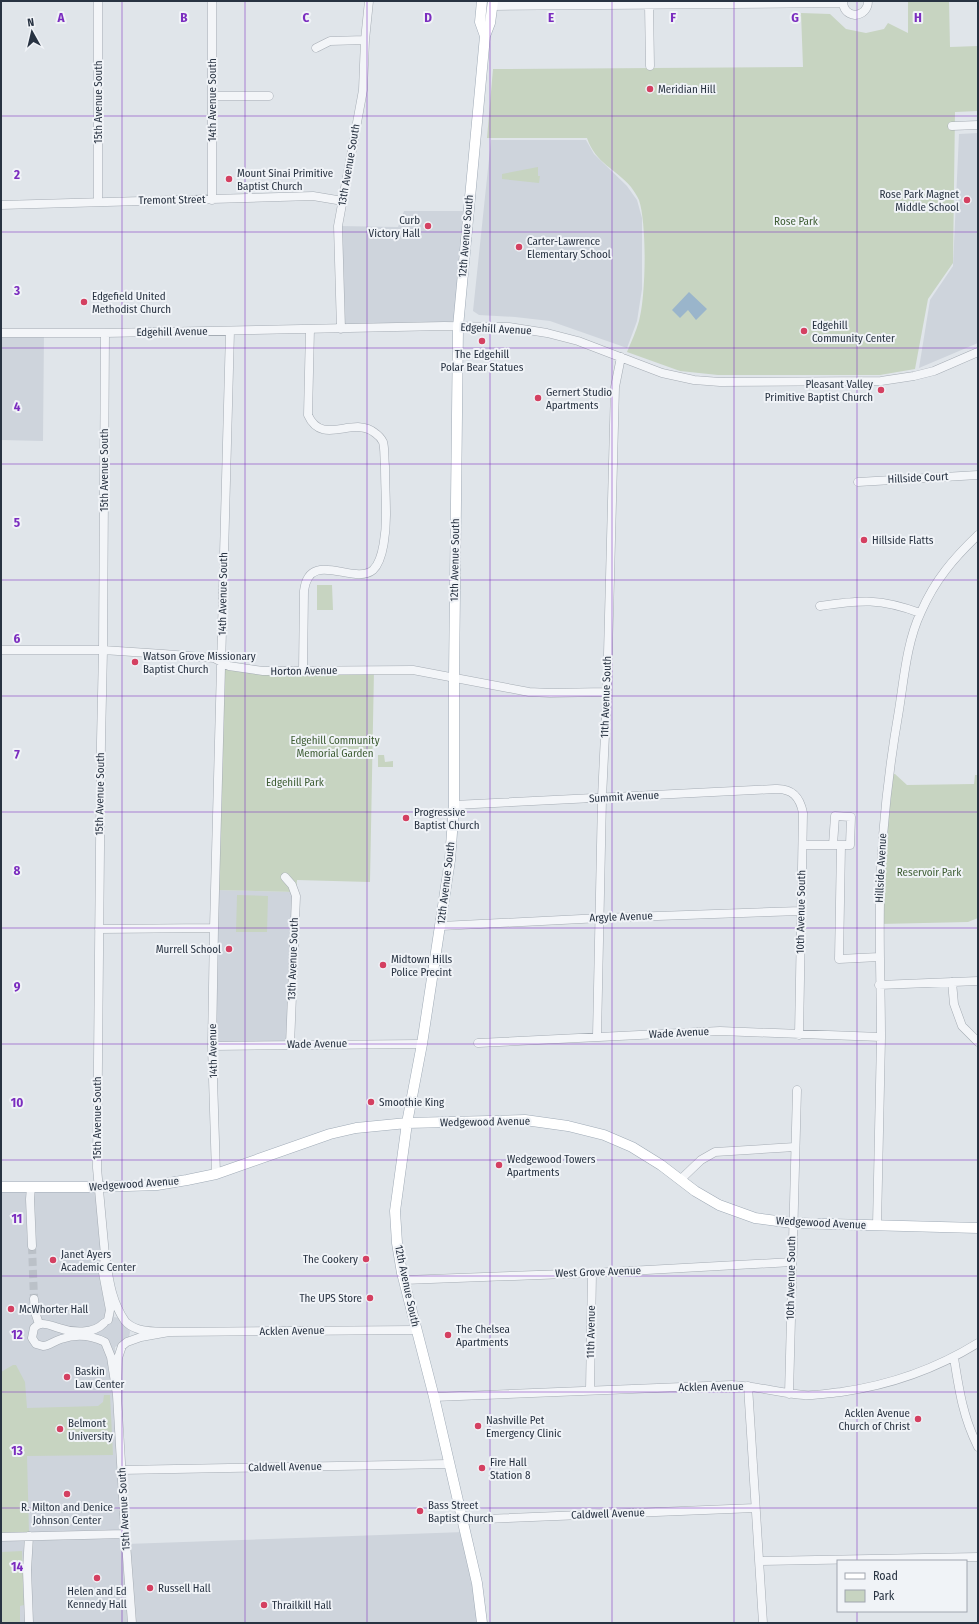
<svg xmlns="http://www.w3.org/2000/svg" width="979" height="1624" font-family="'Fira Sans Condensed',sans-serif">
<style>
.built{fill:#ced4dc}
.green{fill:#c7d4c1}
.water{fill:#9ab5cb}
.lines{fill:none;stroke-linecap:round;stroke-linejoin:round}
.minor-tunnel{stroke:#bbc1c8;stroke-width:8;stroke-dasharray:8 4;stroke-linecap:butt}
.minor-casing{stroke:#a5acb4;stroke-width:9}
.major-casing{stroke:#9faab6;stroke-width:11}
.minor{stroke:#f3f5f8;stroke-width:8}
.major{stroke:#fff;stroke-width:10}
.grid{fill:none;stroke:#7b2cbf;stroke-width:1;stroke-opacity:0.55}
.poi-dot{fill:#d44061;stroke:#f0f3f7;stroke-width:1.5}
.labels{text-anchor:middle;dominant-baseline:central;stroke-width:4;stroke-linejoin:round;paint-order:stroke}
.poi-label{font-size:11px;fill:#283342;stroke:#f0f3f7;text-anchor:start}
.street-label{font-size:11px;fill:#283342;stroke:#f0f3f7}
.park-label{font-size:11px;fill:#3f5e35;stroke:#f0f3f7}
.grid-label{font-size:13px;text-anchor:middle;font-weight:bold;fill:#7b2cbf;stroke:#f0f3f7;stroke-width:4;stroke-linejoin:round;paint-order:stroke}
</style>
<rect width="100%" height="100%" fill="#e0e5ea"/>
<path class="built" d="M 978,133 L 978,343 L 919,368 L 930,300 L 953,266 L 959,134 Z
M 491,140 L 586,140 L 594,154 L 627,186 L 637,200 L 642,218 L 642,289 L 637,321 L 627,348 L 550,321 L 515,317 L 479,315 L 473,311 Z
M 404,211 L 468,211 L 458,327 L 341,329 L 338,226 L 398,227 Z
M 44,332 L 43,441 L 1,440 L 1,333 Z
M 215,890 L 296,892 L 290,1045 L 212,1046 Z
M 1,1187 L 97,1187 L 114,1317 L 119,1318 L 129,1328 L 130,1332 L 129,1337 L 124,1344 L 115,1347 L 126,1544 L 464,1532 L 481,1623 L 1,1623 Z"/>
<path class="green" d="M 908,1 L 949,1 L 950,47 L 978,46 L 978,111 L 955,112 L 953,263 L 928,299 L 915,369 L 880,375 L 718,375 L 680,371 L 627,352 C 631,342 636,332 639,321 C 646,296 647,224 639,200 C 637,196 634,191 631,187 C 615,168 596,164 587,138 L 487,138 L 493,69 L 803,67 L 801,13 L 830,14 L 846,29 L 866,33 L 884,29 L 888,23 L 908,33 Z
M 538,167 L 538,176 L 540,176 L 539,183 L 502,179 L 502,174 Z
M 317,585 L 332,585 L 333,610 L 317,610 Z
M 221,662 L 263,671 L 374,670 L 370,882 L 297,880 L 296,892 L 215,890 Z
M 378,755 L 384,755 L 385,762 L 393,761 L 393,767 L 378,767 Z
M 889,773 L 895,774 L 907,785 L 974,784 L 975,775 L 978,775 L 978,918 L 968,922 L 879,924 Z
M 237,895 L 268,896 L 267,932 L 236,932 Z
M 13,1365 L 16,1365 L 25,1382 L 27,1408 L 98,1406 L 103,1402 L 104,1395 L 110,1395 L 113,1455 L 27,1456 L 29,1532 L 1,1533 L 1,1372 Z
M 22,1551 L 24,1605 L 20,1606 L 20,1623 L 1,1623 L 1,1552 Z"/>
<path class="water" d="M 689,292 L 707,309 L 696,320 L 688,310 L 680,318 L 672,310 Z"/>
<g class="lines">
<path class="minor-tunnel" d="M 32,1246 L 34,1299"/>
<defs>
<path id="minor" d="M 843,1 C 843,9 847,14 855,15 C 863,14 868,9 868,1
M 649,5 L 650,66
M 492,6 L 843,3
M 316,48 L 330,41 L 365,40
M 212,96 L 269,96
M 952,126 L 978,125
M 212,200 L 212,1
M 98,202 L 98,1
M 1,205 L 313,196 L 343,201
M 341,329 L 338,226 L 363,90 L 365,40 L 369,1
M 1,333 L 105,333 L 444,326 L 509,327 L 547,333 L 578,341 L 662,373 L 694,380 L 720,382 L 881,381 L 914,376 L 934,371 L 978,352
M 858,482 L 978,475
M 820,606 C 861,600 880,598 920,613
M 1,650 L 103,650 L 163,654 L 214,658 L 229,666 L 263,671 L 413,670 L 529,692 L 550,693 L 607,692
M 303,671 L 304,591 C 309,548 354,586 373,570 C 384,560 386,529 386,515 C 386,499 385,482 385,466 C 384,459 385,449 383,442 C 381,438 378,435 375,433 C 354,415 322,447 308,415 L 310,329
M 454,805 L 775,789 C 792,788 800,797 803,813 L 799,1035
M 803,845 L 841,845 L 839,959 L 879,957
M 833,845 L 835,816 L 851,817 L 850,845 L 841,845
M 285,877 L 292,885 L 296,896 L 290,1045
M 441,926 L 601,918 L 801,911
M 99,929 L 214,928
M 952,982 L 954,1004 L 962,1026 L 978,1042
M 879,985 L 978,981
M 597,1036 L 602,798 L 607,692 L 615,387 L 621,357
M 478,1043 L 720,1031 L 881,1037
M 212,1046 L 422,1044
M 216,1174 L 212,1046 L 214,928 L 230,331
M 680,1180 L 701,1160 L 715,1152 L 795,1147
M 31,1187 L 30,1199 L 32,1246
M 877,1225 C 878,1163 880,1101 881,1038 C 881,993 879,948 880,902 C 881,838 888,773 899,710 C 904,678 907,641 921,612 C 935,580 953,559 978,535
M 105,1255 L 97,1168 L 101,741 L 103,650 L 105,333
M 404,1280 L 592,1273 L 792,1262
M 34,1299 L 35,1312 L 39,1324
M 108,1320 L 110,1310 L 103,1273 L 105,1255 C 109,1279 111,1301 125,1321
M 104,1323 C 94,1334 73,1333 59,1328 C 54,1327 47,1323 41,1324 C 38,1324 36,1326 34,1328 L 32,1338 L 36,1344 L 43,1346 C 49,1346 54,1341 61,1339 C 75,1334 91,1335 105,1342 L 111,1357 L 117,1395 L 118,1358 L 122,1346 L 127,1342 L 141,1337 L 169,1332 C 156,1331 138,1333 127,1323
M 169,1332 L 416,1330
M 954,1358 C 959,1390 963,1417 978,1447
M 748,1386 L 763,1623
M 590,1390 L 592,1273
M 789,1394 L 797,1090
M 117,1395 L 125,1530 L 132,1623
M 434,1397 L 732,1385 C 756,1386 780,1393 804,1395 C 816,1396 829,1393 841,1392 C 890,1385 936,1369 978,1343
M 121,1470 L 449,1464
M 461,1520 L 755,1508
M 29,1536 L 27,1570 L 29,1623
M 1,1537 L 125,1534
M 759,1561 L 978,1557"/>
<path id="major" d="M 482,1 L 480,22 L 485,36
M 1,1187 L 97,1187 L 157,1185 L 187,1180 L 216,1174 L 330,1134 L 356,1128 L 407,1123 L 525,1120 L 568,1126 L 604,1135 L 632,1147 L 661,1165 L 695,1191 L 719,1205 L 755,1218 L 792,1223 L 978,1228
M 482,1623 L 477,1583 L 434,1397 L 402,1273 L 397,1243 L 395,1211 L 407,1123 L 422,1044 L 450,860 L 454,805 L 454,677 L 458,327 L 485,36 L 490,23 L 493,1"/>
</defs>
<use href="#minor" class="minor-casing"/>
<use href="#major" class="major-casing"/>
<use href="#minor" class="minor"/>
<use href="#major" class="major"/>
</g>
<path class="grid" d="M 122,1 L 122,1623M 245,1 L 245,1623M 367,1 L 367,1623M 490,1 L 490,1623M 612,1 L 612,1623M 734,1 L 734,1623M 857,1 L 857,1561M 1,116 L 978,116M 1,232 L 978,232M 1,348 L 978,348M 1,464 L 978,464M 1,580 L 978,580M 1,696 L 978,696M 1,812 L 978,812M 1,928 L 978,928M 1,1044 L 978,1044M 1,1160 L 978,1160M 1,1276 L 978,1276M 1,1392 L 978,1392M 1,1508 L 978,1508M 857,1611 L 857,1623"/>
<g class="poi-dot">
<circle cx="650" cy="89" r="4"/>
<circle cx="229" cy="179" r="4"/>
<circle cx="967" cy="200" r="4"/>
<circle cx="428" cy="226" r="4"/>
<circle cx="519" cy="247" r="4"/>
<circle cx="84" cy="302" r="4"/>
<circle cx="804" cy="331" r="4"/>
<circle cx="482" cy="341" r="4"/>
<circle cx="881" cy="390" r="4"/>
<circle cx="538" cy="398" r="4"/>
<circle cx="864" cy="540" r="4"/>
<circle cx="135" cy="662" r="4"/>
<circle cx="406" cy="818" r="4"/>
<circle cx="229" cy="949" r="4"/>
<circle cx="383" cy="965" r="4"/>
<circle cx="371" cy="1102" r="4"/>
<circle cx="499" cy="1165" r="4"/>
<circle cx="366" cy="1259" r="4"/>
<circle cx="53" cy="1260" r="4"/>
<circle cx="370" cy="1298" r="4"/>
<circle cx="11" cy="1309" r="4"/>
<circle cx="448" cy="1335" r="4"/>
<circle cx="67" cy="1377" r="4"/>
<circle cx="918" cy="1419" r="4"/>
<circle cx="478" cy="1426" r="4"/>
<circle cx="60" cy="1429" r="4"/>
<circle cx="482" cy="1468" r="4"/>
<circle cx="67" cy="1494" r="4"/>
<circle cx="420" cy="1511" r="4"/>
<circle cx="97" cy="1578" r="4"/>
<circle cx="150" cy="1588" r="4"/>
<circle cx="264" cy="1605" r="4"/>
</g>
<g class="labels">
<g class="poi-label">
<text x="658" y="89">Meridian Hill</text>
<text x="237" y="173">Mount Sinai Primitive<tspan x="237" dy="13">Baptist Church</tspan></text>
<text x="959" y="194" text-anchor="end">Rose Park Magnet<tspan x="959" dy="13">Middle School</tspan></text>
<text x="420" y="220" text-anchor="end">Curb<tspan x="420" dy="13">Victory Hall</tspan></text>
<text x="527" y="241">Carter-Lawrence<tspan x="527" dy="13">Elementary School</tspan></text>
<text x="92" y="296">Edgefield United<tspan x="92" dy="13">Methodist Church</tspan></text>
<text x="812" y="325">Edgehill<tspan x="812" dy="13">Community Center</tspan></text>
<text x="482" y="354" text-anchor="middle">The Edgehill<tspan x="482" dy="13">Polar Bear Statues</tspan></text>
<text x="873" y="384" text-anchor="end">Pleasant Valley<tspan x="873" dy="13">Primitive Baptist Church</tspan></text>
<text x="546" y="392">Gernert Studio<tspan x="546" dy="13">Apartments</tspan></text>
<text x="872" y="540">Hillside Flatts</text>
<text x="143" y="656">Watson Grove Missionary<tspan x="143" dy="13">Baptist Church</tspan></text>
<text x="414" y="812">Progressive<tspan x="414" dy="13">Baptist Church</tspan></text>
<text x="221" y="949" text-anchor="end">Murrell School</text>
<text x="391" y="959">Midtown Hills<tspan x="391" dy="13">Police Precint</tspan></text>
<text x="379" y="1102">Smoothie King</text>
<text x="507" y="1159">Wedgewood Towers<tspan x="507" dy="13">Apartments</tspan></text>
<text x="61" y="1254">Janet Ayers<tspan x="61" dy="13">Academic Center</tspan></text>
<text x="358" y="1259" text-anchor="end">The Cookery</text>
<text x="362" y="1298" text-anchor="end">The UPS Store</text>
<text x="19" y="1309">McWhorter Hall</text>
<text x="456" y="1329">The Chelsea<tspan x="456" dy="13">Apartments</tspan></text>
<text x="75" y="1371">Baskin<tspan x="75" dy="13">Law Center</tspan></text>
<text x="910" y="1413" text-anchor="end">Acklen Avenue<tspan x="910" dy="13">Church of Christ</tspan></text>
<text x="486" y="1420">Nashville Pet<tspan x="486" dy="13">Emergency Clinic</tspan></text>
<text x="68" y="1423">Belmont<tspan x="68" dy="13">University</tspan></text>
<text x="490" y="1462">Fire Hall<tspan x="490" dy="13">Station 8</tspan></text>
<text x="428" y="1505">Bass Street<tspan x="428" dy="13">Baptist Church</tspan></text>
<text x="67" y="1507" text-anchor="middle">R. Milton and Denice<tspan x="67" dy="13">Johnson Center</tspan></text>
<text x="158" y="1588">Russell Hall</text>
<text x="97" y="1591" text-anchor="middle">Helen and Ed<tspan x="97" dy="13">Kennedy Hall</tspan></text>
<text x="272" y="1605">Thrailkill Hall</text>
</g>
<g class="street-label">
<text transform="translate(212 100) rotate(-90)">14th Avenue South</text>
<text transform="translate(98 102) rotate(-90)">15th Avenue South</text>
<text transform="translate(349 165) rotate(-80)">13th Avenue South</text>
<text transform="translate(172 200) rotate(-1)">Tremont Street</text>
<text transform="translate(466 236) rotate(-85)">12th Avenue South</text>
<text transform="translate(496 329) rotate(3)">Edgehill Avenue</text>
<text transform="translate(172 332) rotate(-1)">Edgehill Avenue</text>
<text transform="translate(104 470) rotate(-90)">15th Avenue South</text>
<text transform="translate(918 478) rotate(-3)">Hillside Court</text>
<text transform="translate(455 560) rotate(-89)">12th Avenue South</text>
<text transform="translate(223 594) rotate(-89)">14th Avenue South</text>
<text transform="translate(304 671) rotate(-1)">Horton Avenue</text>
<text transform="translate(606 697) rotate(-88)">11th Avenue South</text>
<text transform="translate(100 794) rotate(-89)">15th Avenue South</text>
<text transform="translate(624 797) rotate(-3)">Summit Avenue</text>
<text transform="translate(881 868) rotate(-87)">Hillside Avenue</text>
<text transform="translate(446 883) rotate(-83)">12th Avenue South</text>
<text transform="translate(801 912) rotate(-89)">10th Avenue South</text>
<text transform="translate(621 917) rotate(-2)">Argyle Avenue</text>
<text transform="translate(293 959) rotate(-88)">13th Avenue South</text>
<text transform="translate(679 1033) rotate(-3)">Wade Avenue</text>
<text transform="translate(317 1044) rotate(-1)">Wade Avenue</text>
<text transform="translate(213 1051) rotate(-91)">14th Avenue</text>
<text transform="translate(97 1118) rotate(-90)">15th Avenue South</text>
<text transform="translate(485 1122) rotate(-1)">Wedgewood Avenue</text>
<text transform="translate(134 1184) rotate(-4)">Wedgewood Avenue</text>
<text transform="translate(821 1223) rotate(3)">Wedgewood Avenue</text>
<text transform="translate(598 1272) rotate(-2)">West Grove Avenue</text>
<text transform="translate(791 1278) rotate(-89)">10th Avenue South</text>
<text transform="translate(407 1286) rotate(78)">12th Avenue South</text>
<text transform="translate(292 1331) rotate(-1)">Acklen Avenue</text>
<text transform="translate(591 1332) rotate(-89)">11th Avenue</text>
<text transform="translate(711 1387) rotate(-1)">Acklen Avenue</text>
<text transform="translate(285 1467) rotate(-1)">Caldwell Avenue</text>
<text transform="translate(124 1509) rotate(-93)">15th Avenue South</text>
<text transform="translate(608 1514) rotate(-2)">Caldwell Avenue</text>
</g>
<g class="park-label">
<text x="796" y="221">Rose Park</text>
<text x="335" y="740">Edgehill Community<tspan x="335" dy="13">Memorial Garden</tspan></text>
<text x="295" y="782">Edgehill Park</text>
<text x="929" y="872">Reservoir Park</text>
</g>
</g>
<g class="grid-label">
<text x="61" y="22">A</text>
<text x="184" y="22">B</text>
<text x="306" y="22">C</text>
<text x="428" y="22">D</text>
<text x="551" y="22">E</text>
<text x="673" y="22">F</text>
<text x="795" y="22">G</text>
<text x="918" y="22">H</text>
<text x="17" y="179">2</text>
<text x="17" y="295">3</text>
<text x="17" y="411">4</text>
<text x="17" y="527">5</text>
<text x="17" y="643">6</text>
<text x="17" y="759">7</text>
<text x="17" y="875">8</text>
<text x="17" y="991">9</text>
<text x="17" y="1107">10</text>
<text x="17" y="1223">11</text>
<text x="17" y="1339">12</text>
<text x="17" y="1455">13</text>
<text x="17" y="1571">14</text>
</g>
<rect width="979" height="1624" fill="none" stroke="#283342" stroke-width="4"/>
<rect x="837" y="1560" width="130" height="52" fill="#f0f3f7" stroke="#a0a6af"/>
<rect x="845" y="1573" width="20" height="6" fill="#ffffff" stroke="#a0a6af"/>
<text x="873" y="1580" font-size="12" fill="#283342">Road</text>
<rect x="845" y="1590" width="20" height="12" fill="#c7d4c1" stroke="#a0a6af"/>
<text x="873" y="1600" font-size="12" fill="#283342">Park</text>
<g transform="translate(32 32) rotate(352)" stroke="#f0f3f7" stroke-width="3" paint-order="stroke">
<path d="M0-3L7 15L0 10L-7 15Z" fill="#283342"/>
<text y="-6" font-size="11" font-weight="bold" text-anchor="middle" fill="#283342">N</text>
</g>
</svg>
